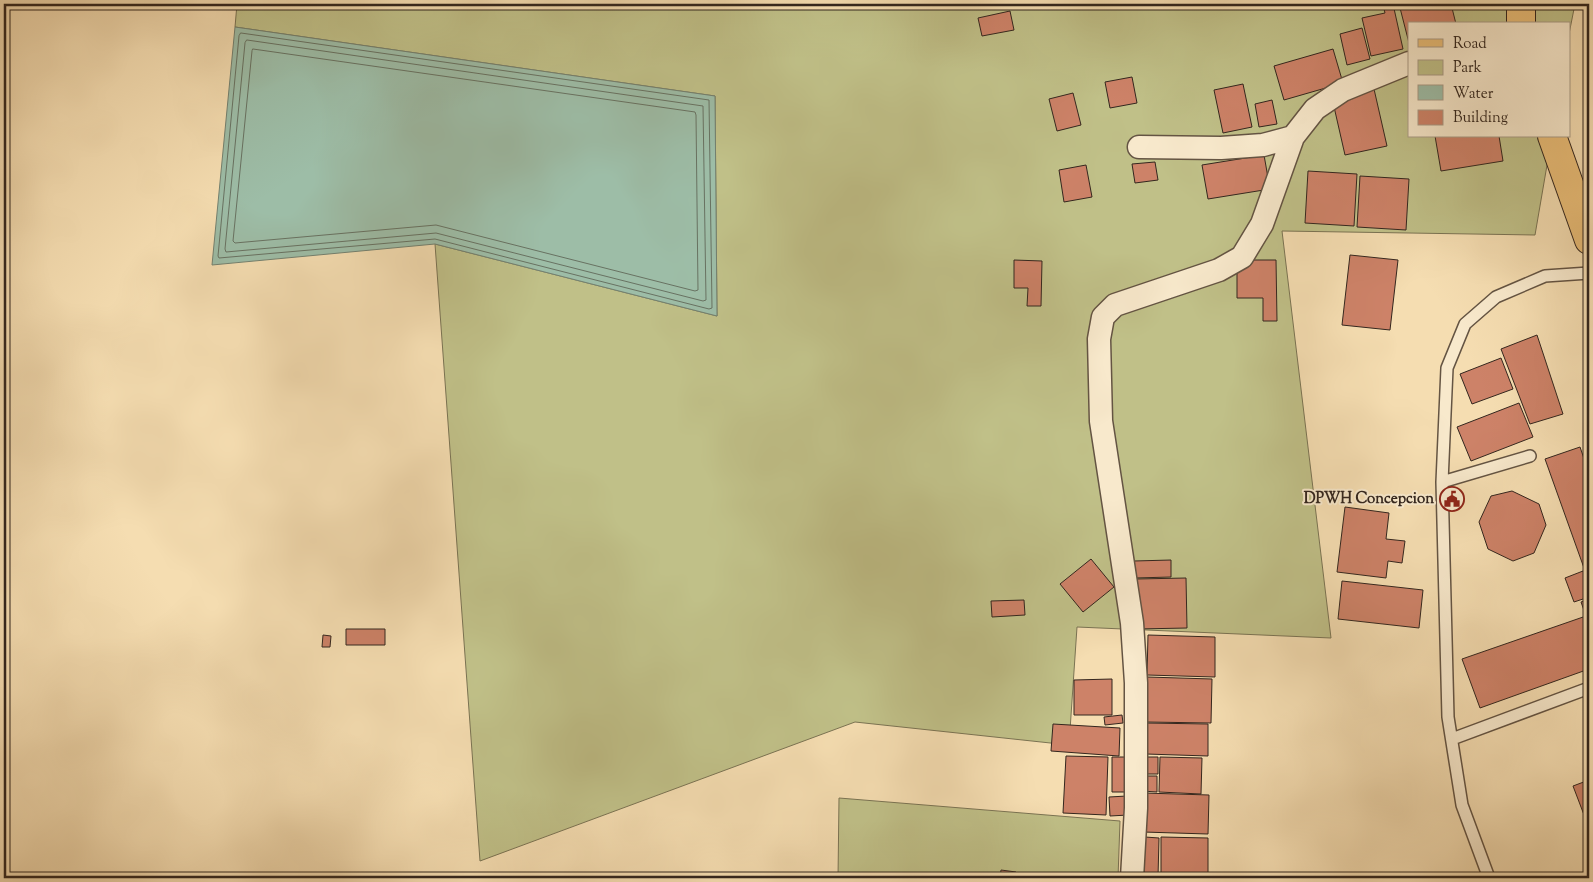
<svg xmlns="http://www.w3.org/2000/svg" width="1593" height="882" font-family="'Sorts Mill Goudy',serif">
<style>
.green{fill:#c0c088;stroke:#7a7353}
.water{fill:#9dbda7;stroke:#738170}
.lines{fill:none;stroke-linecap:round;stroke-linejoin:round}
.shore{stroke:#687262;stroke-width:1}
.building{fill:#cd8268;stroke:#33261e}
.lane-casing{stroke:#645443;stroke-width:14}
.street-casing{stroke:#645443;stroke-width:25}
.primary-casing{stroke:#33261e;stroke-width:30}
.lane{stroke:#f8e9cc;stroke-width:11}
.street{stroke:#f8e9cc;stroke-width:22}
.primary{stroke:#eabe78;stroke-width:28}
.labels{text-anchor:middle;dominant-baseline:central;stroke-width:4;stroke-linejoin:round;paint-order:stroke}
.poi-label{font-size:15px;font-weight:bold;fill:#33261e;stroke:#f8e9cc;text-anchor:end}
</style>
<rect width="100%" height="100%" fill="#f5ddb1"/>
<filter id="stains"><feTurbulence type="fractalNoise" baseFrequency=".004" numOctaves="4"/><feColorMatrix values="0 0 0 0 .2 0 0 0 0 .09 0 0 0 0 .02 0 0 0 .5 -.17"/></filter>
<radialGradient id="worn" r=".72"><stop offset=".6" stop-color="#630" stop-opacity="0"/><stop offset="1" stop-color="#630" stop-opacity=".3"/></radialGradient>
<path class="green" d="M 237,4 L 1575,4 L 1569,34 L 1569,24 L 1409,24 L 1409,136 L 1552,136 L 1535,235 L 1282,231 L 1331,638 L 1077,627 L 1069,745 L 855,722 L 480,861 L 435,244 L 717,316 L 715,96 L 235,27 Z
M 839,798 L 1120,821 L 1118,878 L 838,878 Z"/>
<path class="water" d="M 235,27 L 715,96 L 717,316 L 435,244 L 212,265 Z"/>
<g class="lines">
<path class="shore" d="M 241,33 L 709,100 L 712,308 L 709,309 L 435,239 L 219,258 L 218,256 L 239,36 Z
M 247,40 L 703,106 L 706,300 L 703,301 L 436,233 L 226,252 L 225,249 L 245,43 Z
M 253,49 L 695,112 L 696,115 L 698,290 L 695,291 L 436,225 L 235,243 L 233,241 L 252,51 Z"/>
</g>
<path class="building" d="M 1393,4 L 1403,49 L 1371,56 L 1362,18 L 1385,13 L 1383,5 Z
M 1399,4 L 1451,4 L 1456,24 L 1409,24 L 1409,43 Z
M 1010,11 L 1014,30 L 982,36 L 978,18 Z
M 1362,28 L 1370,59 L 1347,65 L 1340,34 Z
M 1333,49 L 1343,83 L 1284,100 L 1274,66 Z
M 1132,77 L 1137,103 L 1110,108 L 1105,82 Z
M 1243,84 L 1252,127 L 1223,133 L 1214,90 Z
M 1374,89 L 1387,146 L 1345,155 L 1332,98 Z
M 1073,93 L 1081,125 L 1057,131 L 1049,99 Z
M 1272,100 L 1277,124 L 1259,127 L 1255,104 Z
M 1435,136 L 1499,136 L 1503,161 L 1441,171 Z
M 1264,155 L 1270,189 L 1208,199 L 1202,165 Z
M 1155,162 L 1158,180 L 1135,183 L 1132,164 Z
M 1086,165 L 1092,197 L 1064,202 L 1059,170 Z
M 1308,171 L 1357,174 L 1354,226 L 1305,223 Z
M 1360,176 L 1409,179 L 1406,230 L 1357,227 Z
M 1350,255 L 1398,260 L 1390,330 L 1342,325 Z
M 1014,260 L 1042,261 L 1041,306 L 1027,306 L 1028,288 L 1014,288 Z
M 1237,260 L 1276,260 L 1277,321 L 1263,321 L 1263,298 L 1237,298 Z
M 1537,335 L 1563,414 L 1530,424 L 1501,349 Z
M 1501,358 L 1513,389 L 1472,404 L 1460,374 Z
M 1519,403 L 1533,437 L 1471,461 L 1457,427 Z
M 1580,447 L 1589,473 L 1589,582 L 1545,459 Z
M 1512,491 L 1539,504 L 1546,525 L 1534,553 L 1513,561 L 1488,549 L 1479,522 L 1491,496 Z
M 1345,507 L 1389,513 L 1386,539 L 1405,541 L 1402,563 L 1388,561 L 1386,578 L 1337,572 Z
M 1091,559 L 1114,587 L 1083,612 L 1060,584 Z
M 1171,560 L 1171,577 L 1135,578 L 1134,561 Z
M 1583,571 L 1589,587 L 1589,597 L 1574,602 L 1565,578 Z
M 1186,578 L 1187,628 L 1137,629 L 1136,579 Z
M 1342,581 L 1423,590 L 1419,628 L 1338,619 Z
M 1589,599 L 1589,669 L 1480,708 L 1462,659 L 1586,616 L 1581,602 Z
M 1024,600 L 1025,615 L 992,617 L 991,601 Z
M 346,629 L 385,629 L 385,645 L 346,645 Z
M 323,635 L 331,636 L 330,647 L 322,647 Z
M 1148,635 L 1215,637 L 1215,677 L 1147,675 Z
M 1147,677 L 1212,679 L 1211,723 L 1146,722 Z
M 1112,679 L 1112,715 L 1074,715 L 1074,680 Z
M 1122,715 L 1123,723 L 1105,725 L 1104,717 Z
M 1146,723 L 1208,724 L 1208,756 L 1146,754 Z
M 1053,724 L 1120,728 L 1119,756 L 1051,751 Z
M 1066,756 L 1108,757 L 1106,815 L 1063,813 Z
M 1112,757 L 1125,757 L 1125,792 L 1112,792 Z
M 1146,757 L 1158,757 L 1158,774 L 1146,774 Z
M 1160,757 L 1202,758 L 1201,794 L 1159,792 Z
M 1141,776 L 1157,776 L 1157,792 L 1141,791 Z
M 1589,780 L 1589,828 L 1573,786 Z
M 1144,793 L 1209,795 L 1208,834 L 1143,832 Z
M 1127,796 L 1128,815 L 1110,816 L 1109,797 Z
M 1145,837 L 1159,838 L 1158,877 L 1143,877 Z
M 1161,837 L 1208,838 L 1208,875 L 1161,874 Z
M 1001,870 L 1016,872 L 1016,878 L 1000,878 Z"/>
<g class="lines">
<defs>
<path id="lane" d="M 1442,482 L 1530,456
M 1452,739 L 1589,688
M 1489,878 L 1462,805 L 1448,717 L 1442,482 L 1447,368 L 1465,324 L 1496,297 L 1545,276 L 1589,273"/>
<path id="street" d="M 1139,147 L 1221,148 L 1263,145 L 1293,137
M 1132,878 L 1136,808 L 1136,683 L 1132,623 L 1101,421 L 1099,339 L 1103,317 L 1115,305 L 1219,270 L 1242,257 L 1262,224 L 1293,137 L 1315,109 L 1343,90 L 1409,63"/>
<path id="primary" d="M 1521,4 L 1521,24
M 1552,136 L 1589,240"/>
</defs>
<use href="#lane" class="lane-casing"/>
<use href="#street" class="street-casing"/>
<use href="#primary" class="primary-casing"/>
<use href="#lane" class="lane"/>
<use href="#street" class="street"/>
<use href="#primary" class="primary"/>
</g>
<defs>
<symbol id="civic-ring" viewBox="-11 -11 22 22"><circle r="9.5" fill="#f8e9cc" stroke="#8f2418" stroke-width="1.5"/><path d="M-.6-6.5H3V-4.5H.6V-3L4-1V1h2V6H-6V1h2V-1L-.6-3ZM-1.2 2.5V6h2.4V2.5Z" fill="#8f2418"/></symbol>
</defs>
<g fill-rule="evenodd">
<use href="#civic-ring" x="1438" y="485" width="28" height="28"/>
</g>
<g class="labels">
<g class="poi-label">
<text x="1434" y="499">DPWH Concepcion</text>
</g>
</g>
<rect width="1593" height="882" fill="none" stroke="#f5ddb1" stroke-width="20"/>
<rect x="5" y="5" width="1583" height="872" fill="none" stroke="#33261e" stroke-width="2.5"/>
<rect x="10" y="10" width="1573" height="862" fill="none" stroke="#33261e"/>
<rect x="1408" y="22" width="162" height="115" fill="#f8e9cc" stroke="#a99b86"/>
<rect x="1418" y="39" width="25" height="8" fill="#eabe78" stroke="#a99b86"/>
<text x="1453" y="48" font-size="15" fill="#33261e">Road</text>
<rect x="1418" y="60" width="25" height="15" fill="#c0c088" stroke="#a99b86"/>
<text x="1453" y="72" font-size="15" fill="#33261e">Park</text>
<rect x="1418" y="85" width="25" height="15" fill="#9dbda7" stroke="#a99b86"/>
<text x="1453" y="98" font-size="15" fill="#33261e">Water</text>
<rect x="1418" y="110" width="25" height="15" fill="#cd8268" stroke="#a99b86"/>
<text x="1453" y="122" font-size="15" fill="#33261e">Building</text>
<rect width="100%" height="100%" filter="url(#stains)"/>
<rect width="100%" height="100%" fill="url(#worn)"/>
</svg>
